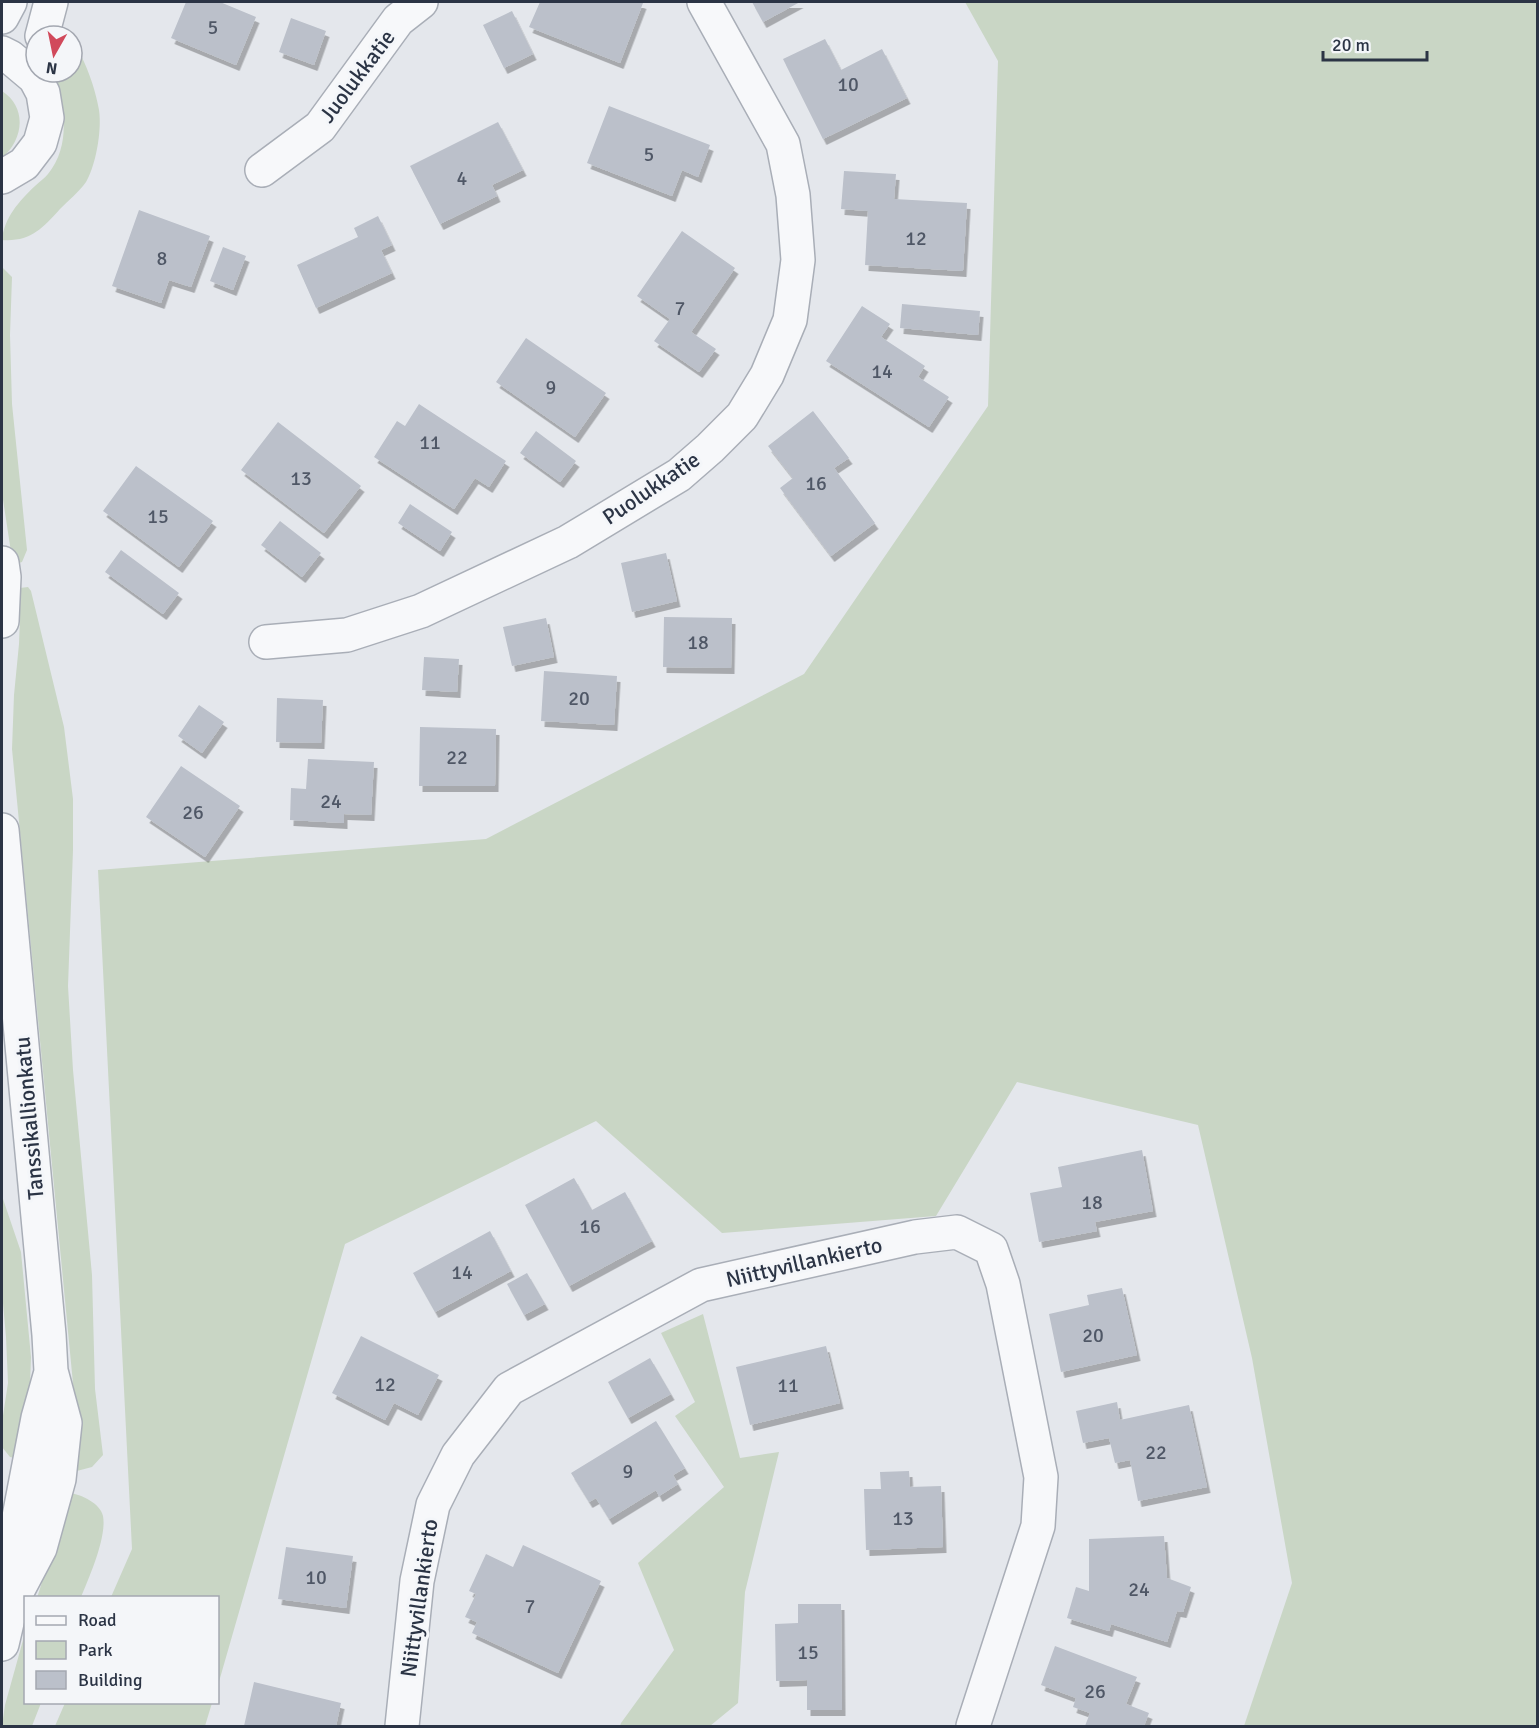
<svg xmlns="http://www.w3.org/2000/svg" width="1539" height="1728" font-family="Signika,sans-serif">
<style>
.green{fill:#c9d6c5}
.building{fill:#bbc0ca;filter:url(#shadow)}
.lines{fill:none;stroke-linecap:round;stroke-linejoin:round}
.minor-casing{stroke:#a9aeb7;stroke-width:36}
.tertiary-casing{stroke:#a9aeb7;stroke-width:36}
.minor{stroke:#f7f8fa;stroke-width:33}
.tertiary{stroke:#f7f8fa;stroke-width:33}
.labels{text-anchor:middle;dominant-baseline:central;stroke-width:6;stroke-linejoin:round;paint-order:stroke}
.number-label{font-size:20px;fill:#4f5766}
.street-label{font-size:22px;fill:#2b3445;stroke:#f4f6f9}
</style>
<defs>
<filter id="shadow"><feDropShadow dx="3.5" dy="6" stdDeviation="0" flood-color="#0004"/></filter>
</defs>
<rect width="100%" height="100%" fill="#e4e7ec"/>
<path class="green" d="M 965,2 L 1537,2 L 1537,1726 L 1244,1726 L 1292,1583 L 1252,1358 L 1198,1125 L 1017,1082 L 936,1216 L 722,1233 L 596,1121 L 345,1244 L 218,1685 L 218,1598 L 111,1597 L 132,1549 L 98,870 L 486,839 L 804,674 L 988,406 L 998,61 Z
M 72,42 C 85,57 96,91 99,110 C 102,130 96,165 86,182 C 79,192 68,201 60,209 C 42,229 30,242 2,240 C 4,218 19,201 35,186 C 39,182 45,178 48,174 C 72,144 64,105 54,72 L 72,72 Z
M 2,91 C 28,108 23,140 2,158 Z
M 2,267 L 12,277 L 10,335 L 12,404 L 27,550 L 22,562 L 13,565 L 2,493 Z
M 28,587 L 31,591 L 64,727 L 73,799 L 73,850 L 68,986 L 73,1070 L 92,1275 L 95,1389 L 103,1455 L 92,1467 L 73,1472 L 77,1425 L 12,749 L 14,695 L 19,644 L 20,618 L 17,592 L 20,588 Z
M 2,1196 L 21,1252 L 31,1357 L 30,1385 L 19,1459 L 10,1457 L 2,1447 L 2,1422 L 8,1383 L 6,1337 L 2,1292 Z
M 703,1314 L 740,1458 L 779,1452 L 745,1592 L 738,1703 L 710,1726 L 620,1726 L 621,1723 L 674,1650 L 638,1563 L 724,1487 L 675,1416 L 695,1402 L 661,1333 Z
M 70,1493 C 82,1495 100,1503 103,1516 C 107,1537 89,1578 81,1597 L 37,1598 Z
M 25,1633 L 26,1702 L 41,1703 L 32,1726 L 2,1726 L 5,1705 Z
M 65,1703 L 66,1702 L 212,1703 L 205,1726 L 55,1726 Z"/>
<path class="building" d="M 186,2 L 220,2 L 256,17 L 236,65 L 171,38 Z
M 540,2 L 640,2 L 643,3 L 620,63 L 529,27 Z
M 752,2 L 800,2 L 763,22 Z
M 512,11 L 533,54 L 504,68 L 483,25 Z
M 291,18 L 326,31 L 314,65 L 279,52 Z
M 825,39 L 841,70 L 882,49 L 907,98 L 823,139 L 783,59 Z
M 609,106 L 710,145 L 698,177 L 682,170 L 672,196 L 587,163 Z
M 498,122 L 523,170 L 492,185 L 497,196 L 440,224 L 410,166 Z
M 844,171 L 896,174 L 894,199 L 967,203 L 963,271 L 865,265 L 868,211 L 841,209 Z
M 139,210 L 210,236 L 191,287 L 169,280 L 161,303 L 112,286 Z
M 378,216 L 392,245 L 381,250 L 392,273 L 316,308 L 297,265 L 358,237 L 354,228 Z
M 682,231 L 735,268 L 691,332 L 716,349 L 699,372 L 654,341 L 670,319 L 637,296 Z
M 223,247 L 246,256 L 233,290 L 210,281 Z
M 902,304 L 980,311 L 978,335 L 900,328 Z
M 862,306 L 890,324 L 881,337 L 925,366 L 918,377 L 949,397 L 929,427 L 826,361 Z
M 526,338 L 606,393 L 575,437 L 496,382 Z
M 419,404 L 506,461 L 489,487 L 475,478 L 454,509 L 374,457 L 397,421 L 405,426 Z
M 813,411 L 849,458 L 834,468 L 875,523 L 831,556 L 780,488 L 793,478 L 768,446 Z
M 278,422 L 361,486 L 324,533 L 241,470 Z
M 536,431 L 576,461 L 560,482 L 520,453 Z
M 136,466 L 213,521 L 179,567 L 103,511 Z
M 410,504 L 452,532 L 440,551 L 398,523 Z
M 280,521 L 321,553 L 302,577 L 261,545 Z
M 121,550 L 179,593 L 163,614 L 105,572 Z
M 666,553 L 677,601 L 632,612 L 621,563 Z
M 664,617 L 732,618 L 731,668 L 663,667 Z
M 546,618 L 554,657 L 512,666 L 503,627 Z
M 424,657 L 459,659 L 457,692 L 422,690 Z
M 544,671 L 617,676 L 614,725 L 541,721 Z
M 277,698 L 323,700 L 321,743 L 276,742 Z
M 199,705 L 224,722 L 202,753 L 178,736 Z
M 420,727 L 496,729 L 495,786 L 419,786 Z
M 308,759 L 374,762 L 371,815 L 344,814 L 344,823 L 290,820 L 291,788 L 306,789 Z
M 181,766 L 240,806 L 205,857 L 146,817 Z
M 1142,1150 L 1153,1211 L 1095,1222 L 1097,1231 L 1039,1242 L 1030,1193 L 1062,1187 L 1058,1167 Z
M 574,1178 L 592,1210 L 625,1192 L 652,1241 L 569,1286 L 525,1205 Z
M 490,1231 L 511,1271 L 435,1312 L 413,1273 Z
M 527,1273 L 545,1304 L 524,1315 L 507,1284 Z
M 1122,1288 L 1137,1355 L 1061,1372 L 1049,1314 L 1089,1305 L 1087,1295 Z
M 361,1336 L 439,1375 L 418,1415 L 394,1403 L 385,1420 L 332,1393 Z
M 826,1346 L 840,1403 L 750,1425 L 736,1367 Z
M 650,1358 L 671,1394 L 628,1418 L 608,1382 Z
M 1117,1402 L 1120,1420 L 1189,1405 L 1207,1487 L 1138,1501 L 1130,1460 L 1115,1463 L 1109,1438 L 1083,1443 L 1076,1411 Z
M 656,1421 L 685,1468 L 673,1475 L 678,1484 L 659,1496 L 656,1490 L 609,1519 L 596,1498 L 589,1502 L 571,1473 Z
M 909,1471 L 910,1487 L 941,1486 L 943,1547 L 866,1550 L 864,1489 L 881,1489 L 880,1472 Z
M 1164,1536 L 1167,1578 L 1191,1587 L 1183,1612 L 1177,1611 L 1167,1642 L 1111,1624 L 1109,1631 L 1067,1618 L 1076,1587 L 1089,1591 L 1089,1539 Z
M 523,1545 L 601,1581 L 558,1673 L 472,1633 L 477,1622 L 465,1617 L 476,1594 L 469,1591 L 486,1554 L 513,1567 Z
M 286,1547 L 353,1556 L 346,1608 L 278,1599 Z
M 798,1604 L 841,1604 L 842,1710 L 807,1710 L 807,1680 L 776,1681 L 775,1624 L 798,1623 Z
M 1055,1646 L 1137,1677 L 1126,1704 L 1149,1713 L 1144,1726 L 1085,1726 L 1090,1713 L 1073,1707 L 1076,1698 L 1041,1685 Z
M 254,1682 L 341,1703 L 336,1726 L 244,1726 Z"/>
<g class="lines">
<defs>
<path id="minor" d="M 262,170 L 320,127 L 398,20 L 421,2
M 266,642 L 347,635 L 421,611 L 568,542 L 679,475 L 710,448 L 742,416 L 767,375 L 790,320 L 798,260 L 793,195 L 783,144 L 704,2
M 402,1726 L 417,1581 L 433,1505 L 458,1455 L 509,1389 L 701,1285 L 915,1237 L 957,1232 L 991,1249 L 1003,1284 L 1041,1477 L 1038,1526 L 973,1726"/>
<path id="tertiary" d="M 2,17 L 10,2
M 42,36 L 51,2
M 2,53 L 10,57 L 35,78 L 43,93 L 47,118 L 40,143 L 24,164 L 2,177
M 2,563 L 4,577 L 2,621
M 2,830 L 49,1335 L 51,1371 L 65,1423 L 59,1479 L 40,1548 L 12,1601
M 2,1644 L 12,1601 L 14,1543 L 38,1418 L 51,1372"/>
</defs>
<use href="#minor" class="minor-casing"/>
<use href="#tertiary" class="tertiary-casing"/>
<use href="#minor" class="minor"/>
<use href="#tertiary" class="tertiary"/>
</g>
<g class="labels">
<g class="number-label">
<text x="213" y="27">5</text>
<text x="848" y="84">10</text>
<text x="649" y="154">5</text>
<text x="462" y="178">4</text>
<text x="916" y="238">12</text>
<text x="162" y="258">8</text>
<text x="680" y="308">7</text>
<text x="882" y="371">14</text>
<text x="551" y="387">9</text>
<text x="430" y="442">11</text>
<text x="301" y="478">13</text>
<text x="816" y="483">16</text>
<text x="158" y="516">15</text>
<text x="698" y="642">18</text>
<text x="579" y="698">20</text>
<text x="457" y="757">22</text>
<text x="331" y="801">24</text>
<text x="193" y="812">26</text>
<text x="1092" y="1202">18</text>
<text x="590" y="1226">16</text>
<text x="462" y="1272">14</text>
<text x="1093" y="1335">20</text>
<text x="385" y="1384">12</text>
<text x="788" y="1385">11</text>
<text x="1156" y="1452">22</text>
<text x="628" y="1471">9</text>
<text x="903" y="1518">13</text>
<text x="316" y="1577">10</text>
<text x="1139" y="1589">24</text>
<text x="530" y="1606">7</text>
<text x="808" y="1652">15</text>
<text x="1095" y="1691">26</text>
</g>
<g class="street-label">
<text transform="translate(357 76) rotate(-53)">Juolukkatie</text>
<text transform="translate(651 488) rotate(-34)">Puolukkatie</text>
<text transform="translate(29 1118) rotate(-95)">Tanssikallionkatu</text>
<text transform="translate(804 1262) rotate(-13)">Niittyvillankierto</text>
<text transform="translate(419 1598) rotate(-82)">Niittyvillankierto</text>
</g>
</g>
<rect width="1539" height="1728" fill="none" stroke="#2b3445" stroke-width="6"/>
<rect x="24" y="1596" width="195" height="108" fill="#f4f6f9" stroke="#a4a8b1" stroke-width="1.5"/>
<rect x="36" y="1616" width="30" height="9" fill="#f7f8fa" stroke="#a4a8b1" stroke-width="1.5"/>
<text x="78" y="1626" font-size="18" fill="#2b3445">Road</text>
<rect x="36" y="1641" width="30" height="18" fill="#c9d6c5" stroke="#a4a8b1" stroke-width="1.5"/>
<text x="78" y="1656" font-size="18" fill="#2b3445">Park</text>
<rect x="36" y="1671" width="30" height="18" fill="#bbc0ca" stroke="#a4a8b1" stroke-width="1.5"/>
<text x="78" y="1686" font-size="18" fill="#2b3445">Building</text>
<g transform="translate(54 54) rotate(189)"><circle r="28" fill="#f4f6f9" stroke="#a4a8b1" stroke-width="1.5"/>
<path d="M0-4.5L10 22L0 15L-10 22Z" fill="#d1495b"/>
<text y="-9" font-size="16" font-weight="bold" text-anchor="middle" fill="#2b3445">N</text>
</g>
<path d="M1323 51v9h104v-9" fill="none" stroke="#2b3445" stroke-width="3"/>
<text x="1332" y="51" font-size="18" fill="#2b3445" stroke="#f4f6f9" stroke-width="4.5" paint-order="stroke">20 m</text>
</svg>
